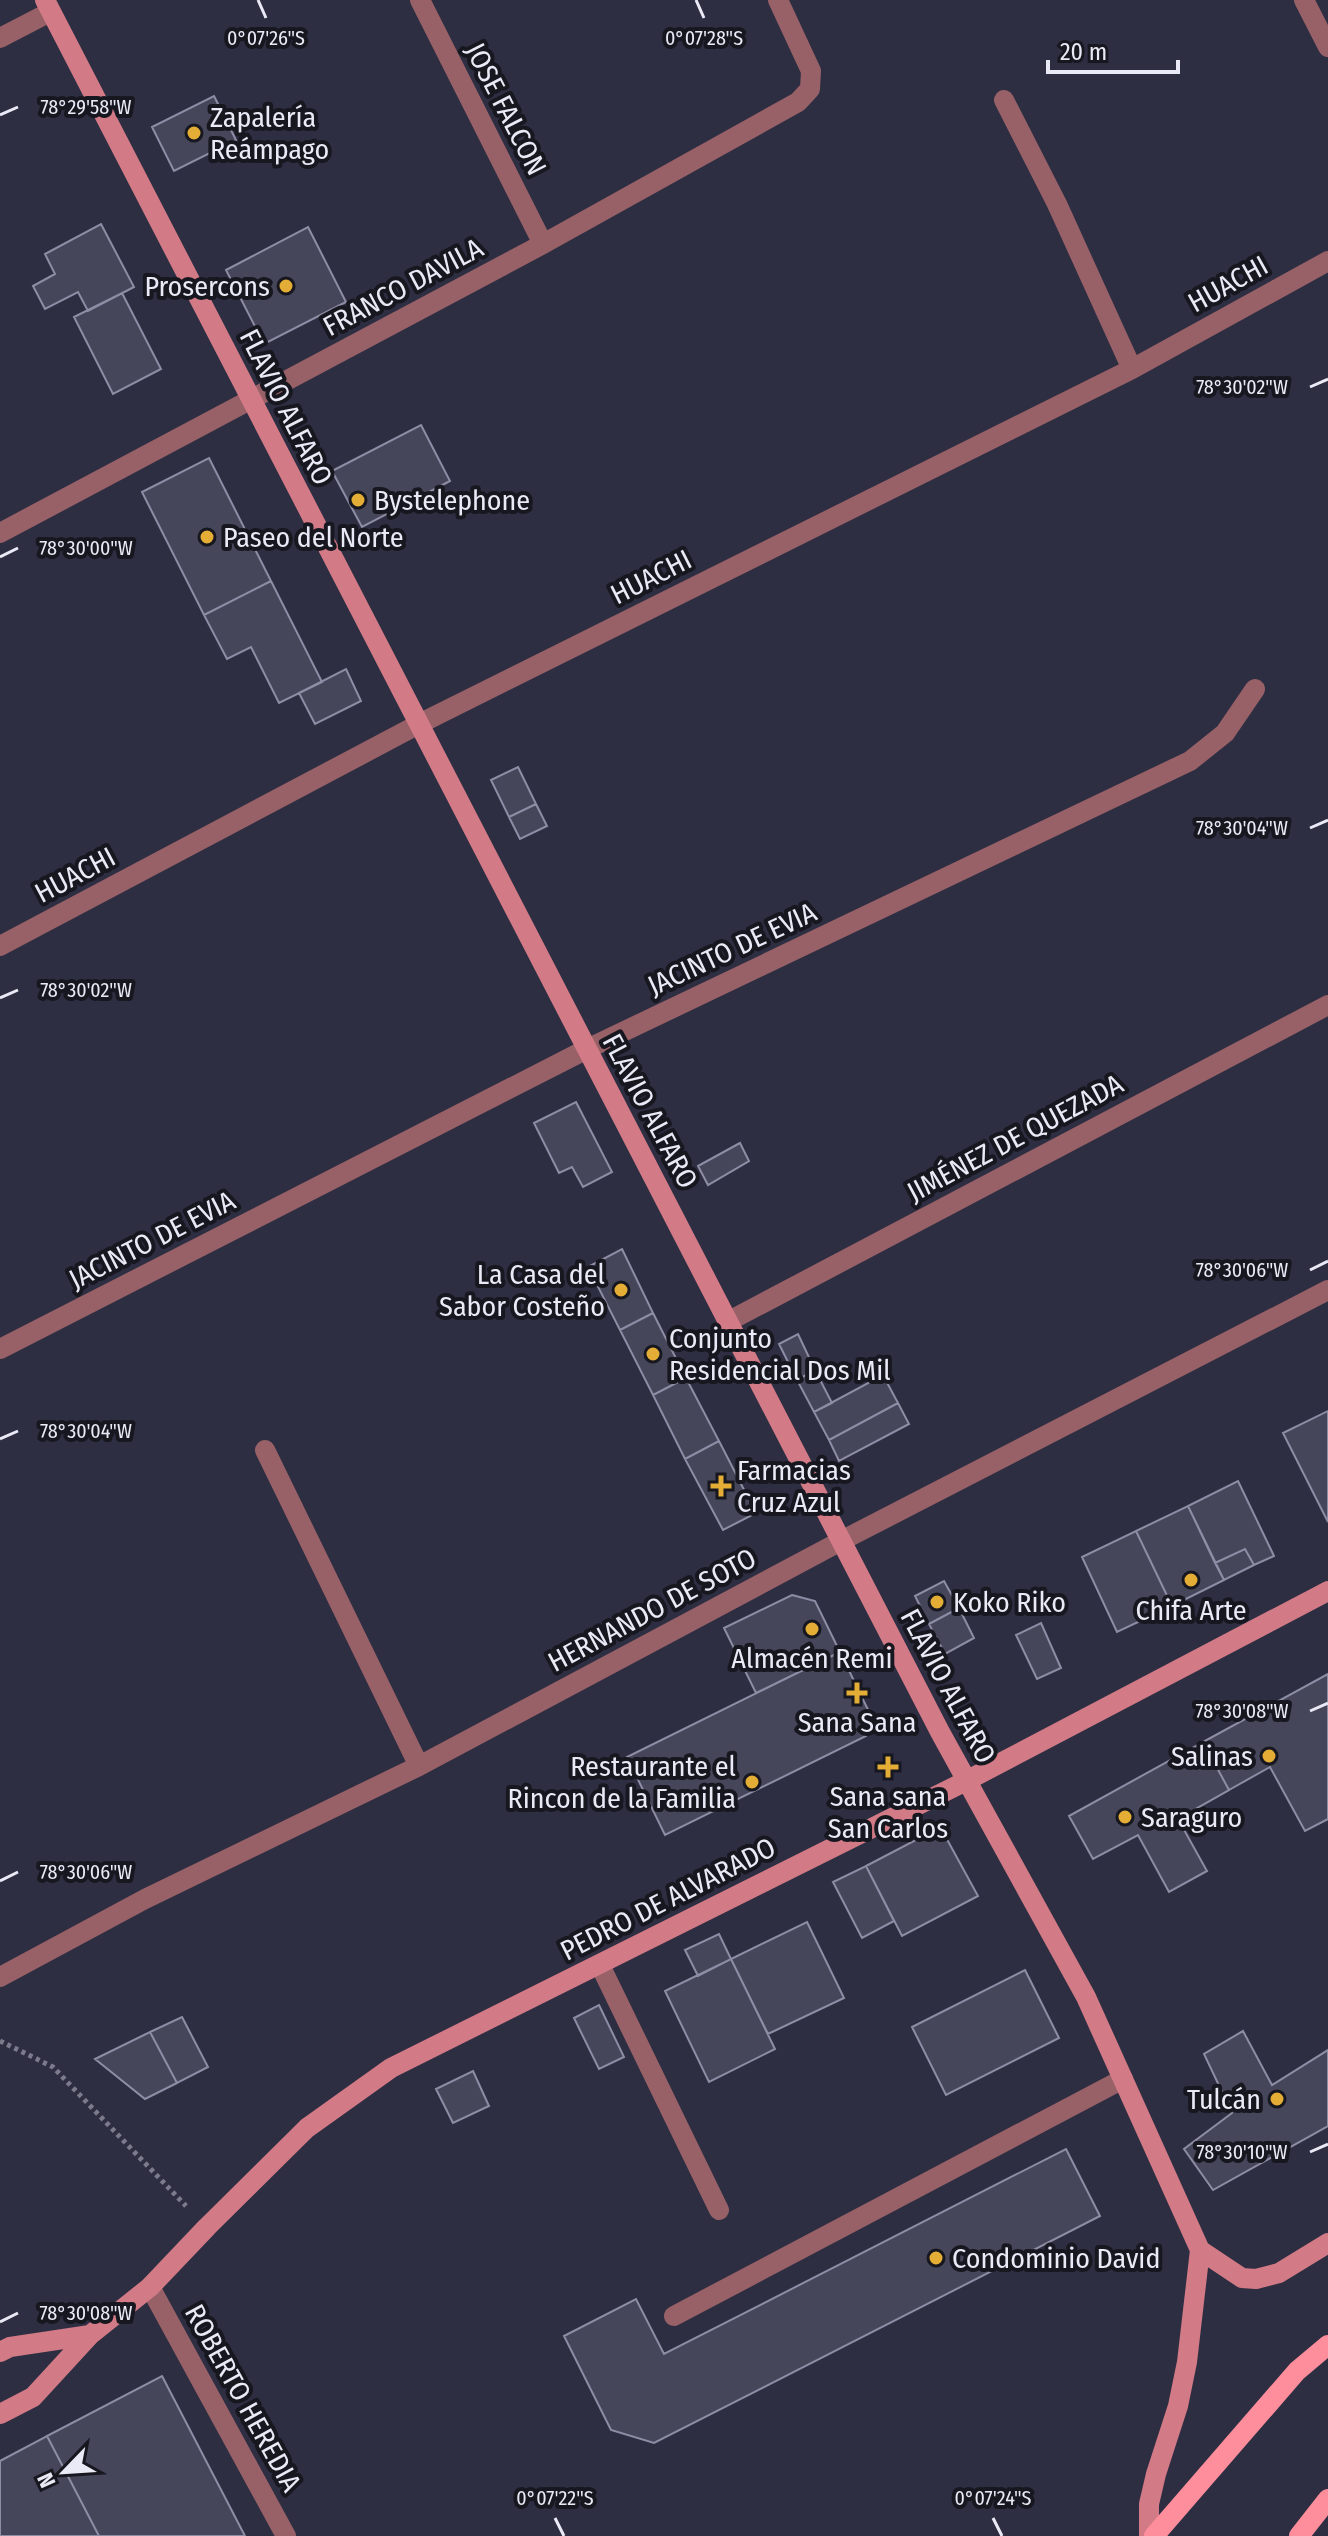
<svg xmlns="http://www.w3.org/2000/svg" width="1328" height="2536" font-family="'Fira Sans Condensed',sans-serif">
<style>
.building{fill:#46465b;stroke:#8d8da5;stroke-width:2}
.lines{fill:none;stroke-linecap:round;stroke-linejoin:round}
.path{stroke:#7b7b8c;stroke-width:5;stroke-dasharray:4 4;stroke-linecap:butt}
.lane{stroke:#986167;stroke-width:20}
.street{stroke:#986167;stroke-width:20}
.secondary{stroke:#d27a86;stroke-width:20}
.primary{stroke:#ff8e9d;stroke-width:20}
.ticks{fill:none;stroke:#eaeaf7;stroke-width:3}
.poi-dot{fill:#e4ad35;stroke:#171720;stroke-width:3}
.labels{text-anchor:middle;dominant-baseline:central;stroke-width:8;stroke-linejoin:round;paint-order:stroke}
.street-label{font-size:28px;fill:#eaeaf7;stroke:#171720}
.poi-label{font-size:28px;fill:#eaeaf7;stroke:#171720;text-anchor:start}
.ticks-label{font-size:20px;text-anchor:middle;fill:#eaeaf7;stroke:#171720;stroke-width:8;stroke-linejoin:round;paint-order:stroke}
</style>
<rect width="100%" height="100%" fill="#2e2e42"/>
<path class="building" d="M 214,96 L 236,140 L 174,171 L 152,127 Z
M 101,224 L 134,287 L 88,311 L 78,292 L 45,309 L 33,286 L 55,274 L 45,254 Z
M 308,227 L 346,302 L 264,344 L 226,270 Z
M 122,293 L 161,369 L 113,394 L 74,317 Z
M 421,425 L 450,481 L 362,527 L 332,471 Z
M 209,458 L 271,581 L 204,615 L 142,492 Z
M 271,581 L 322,682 L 279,703 L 251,647 L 227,659 L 204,615 Z
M 346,669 L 361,701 L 315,724 L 299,693 Z
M 518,767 L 536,804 L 509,817 L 491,780 Z
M 536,804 L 547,826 L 520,839 L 509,817 Z
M 576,1102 L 612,1172 L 583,1187 L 572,1167 L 559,1173 L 534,1123 Z
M 740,1143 L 749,1161 L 708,1185 L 698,1166 Z
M 622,1249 L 653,1313 L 620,1330 L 588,1267 Z
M 653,1313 L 686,1378 L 653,1395 L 620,1330 Z
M 798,1334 L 815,1370 L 797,1380 L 779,1344 Z
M 815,1370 L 832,1403 L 814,1412 L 797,1380 Z
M 883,1375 L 898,1403 L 829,1440 L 814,1412 Z
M 686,1378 L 719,1441 L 685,1459 L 653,1395 Z
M 898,1403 L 909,1424 L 839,1461 L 829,1440 Z
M 1328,1411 L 1328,1522 L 1283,1433 Z
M 719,1441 L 756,1513 L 723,1530 L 685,1459 Z
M 1238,1481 L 1274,1556 L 1254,1565 L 1245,1549 L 1215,1563 L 1188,1506 Z
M 1188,1506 L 1224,1580 L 1172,1606 L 1136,1531 Z
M 1136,1531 L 1172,1606 L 1117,1632 L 1082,1557 Z
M 1245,1549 L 1254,1565 L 1224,1580 L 1215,1563 Z
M 944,1581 L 959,1608 L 929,1624 L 915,1596 Z
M 792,1595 L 815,1601 L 840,1652 L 756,1693 L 724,1628 Z
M 959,1608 L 974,1638 L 945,1654 L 929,1624 Z
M 1041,1623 L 1061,1668 L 1037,1679 L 1016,1635 Z
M 840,1652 L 873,1720 L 866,1736 L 665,1835 L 627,1757 Z
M 1328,1674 L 1328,1819 L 1305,1831 L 1270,1767 L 1229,1790 L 1203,1742 Z
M 1203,1742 L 1229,1790 L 1178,1819 L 1207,1871 L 1169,1892 L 1138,1835 L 1093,1859 L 1069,1816 Z
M 931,1832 L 943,1832 L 978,1896 L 902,1936 L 866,1866 Z
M 866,1866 L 894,1921 L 862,1938 L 833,1882 Z
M 807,1922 L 844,1998 L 768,2034 L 731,1959 Z
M 719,1934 L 731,1959 L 698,1976 L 685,1950 Z
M 731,1959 L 775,2049 L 709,2082 L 665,1991 Z
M 1025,1970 L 1059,2038 L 946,2095 L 912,2027 Z
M 599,2005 L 624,2057 L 599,2069 L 574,2018 Z
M 182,2017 L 208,2067 L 177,2083 L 150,2032 Z
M 1243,2031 L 1272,2085 L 1328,2050 L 1328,2126 L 1213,2190 L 1184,2149 L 1232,2113 L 1204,2054 Z
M 150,2032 L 177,2083 L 145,2099 L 95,2059 Z
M 473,2071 L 489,2106 L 453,2123 L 436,2089 Z
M 1066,2149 L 1100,2216 L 654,2443 L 611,2430 L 564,2336 L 636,2299 L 664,2354 Z
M 162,2376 L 245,2536 L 99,2536 L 47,2436 Z
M 47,2436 L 99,2536 L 0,2536 L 0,2461 Z"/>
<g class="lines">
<path class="path" d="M 0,2041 L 53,2067 L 186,2206"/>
<path class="lane" d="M 600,1965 L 719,2210"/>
<path class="street" d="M 420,0 L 543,244
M 1304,0 L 1328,47
M 0,38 L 50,12
M 1004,100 L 1057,204 L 1132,369
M 0,533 L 543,244 L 798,102 L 810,89 L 811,71 L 778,0
M 0,946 L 419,724 L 1132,369 L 1328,261
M 729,1321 L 1328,1005
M 0,1349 L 587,1049 L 1190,761 L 1225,733 L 1255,689
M 265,1450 L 419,1766
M 0,1977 L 145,1899 L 419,1766 L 841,1541 L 1328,1290
M 150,2287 L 286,2536
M 674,2316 L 1123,2079"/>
<path class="secondary" d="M 45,0 L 940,1732 L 1086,1997 L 1200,2250 L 1242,2278 L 1256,2279 L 1279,2273 L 1328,2243
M 0,2352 L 10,2347 L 90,2335
M 0,2414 L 33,2397 L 90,2335 L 150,2287 L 207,2227 L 307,2128 L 391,2068 L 966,1781 L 1328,1591
M 1149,2536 L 1149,2504 L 1156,2474 L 1178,2406 L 1187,2362 L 1200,2250"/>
<path class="primary" d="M 1154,2536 L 1297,2371 L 1328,2345
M 1299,2536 L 1328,2499"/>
</g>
<path class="ticks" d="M 258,0 L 266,18M 696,0 L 704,18M 0,115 L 18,107M 1310,387 L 1328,379M 0,557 L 18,548M 1310,828 L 1328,820M 0,998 L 18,990M 1310,1270 L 1328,1261M 0,1439 L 18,1431M 1310,1711 L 1328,1703M 0,1881 L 18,1872M 1310,2152 L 1328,2144M 0,2322 L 18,2313M 555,2518 L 564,2536M 993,2518 L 1002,2536"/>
<g class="poi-dot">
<circle cx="194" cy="133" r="8"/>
<circle cx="286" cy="286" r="8"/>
<circle cx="358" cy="500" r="8"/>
<circle cx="207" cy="537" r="8"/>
<circle cx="621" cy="1290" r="8"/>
<circle cx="653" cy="1354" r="8"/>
<path d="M717 1474h8v8h8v8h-8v8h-8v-8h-8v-8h8z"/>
<circle cx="1191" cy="1580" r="8"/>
<circle cx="937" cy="1602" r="8"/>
<circle cx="812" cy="1629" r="8"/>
<path d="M853 1681h8v8h8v8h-8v8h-8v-8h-8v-8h8z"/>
<circle cx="1269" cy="1756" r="8"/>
<path d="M884 1755h8v8h8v8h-8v8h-8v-8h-8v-8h8z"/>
<circle cx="752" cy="1782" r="8"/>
<circle cx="1125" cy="1817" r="8"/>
<circle cx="1277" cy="2099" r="8"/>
<circle cx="936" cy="2258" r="8"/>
</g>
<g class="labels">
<g class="street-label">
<text transform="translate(506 109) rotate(63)">JOSE FALCON</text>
<text transform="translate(1228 284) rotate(-29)">HUACHI</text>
<text transform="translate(403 287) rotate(-28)">FRANCO DAVILA</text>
<text transform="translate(286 407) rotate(63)">FLAVIO ALFARO</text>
<text transform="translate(651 577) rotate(-27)">HUACHI</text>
<text transform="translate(75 875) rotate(-28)">HUACHI</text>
<text transform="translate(732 949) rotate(-25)">JACINTO DE EVIA</text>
<text transform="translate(650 1111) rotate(62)">FLAVIO ALFARO</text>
<text transform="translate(1015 1138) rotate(-28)">JIMÉNEZ DE QUEZADA</text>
<text transform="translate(152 1240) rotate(-27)">JACINTO DE EVIA</text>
<text transform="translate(652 1610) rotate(-28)">HERNANDO DE SOTO</text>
<text transform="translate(948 1686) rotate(62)">FLAVIO ALFARO</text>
<text transform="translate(668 1899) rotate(-27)">PEDRO DE ALVARADO</text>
<text transform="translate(243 2398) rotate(61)">ROBERTO HEREDIA</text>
</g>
<g class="poi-label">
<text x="210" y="117">Zapalería<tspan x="210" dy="32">Reámpago</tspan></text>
<text x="270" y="286" text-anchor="end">Prosercons</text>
<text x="374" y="500">Bystelephone</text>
<text x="223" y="537">Paseo del Norte</text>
<text x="605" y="1274" text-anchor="end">La Casa del<tspan x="605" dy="32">Sabor Costeño</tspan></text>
<text x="669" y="1338">Conjunto<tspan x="669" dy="32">Residencial Dos Mil</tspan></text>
<text x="737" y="1470">Farmacias<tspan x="737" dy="32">Cruz Azul</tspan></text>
<text x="953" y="1602">Koko Riko</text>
<text x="1191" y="1610" text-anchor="middle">Chifa Arte</text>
<text x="812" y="1658" text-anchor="middle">Almacén Remi</text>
<text x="857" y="1722" text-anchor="middle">Sana Sana</text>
<text x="1253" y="1756" text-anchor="end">Salinas</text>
<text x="736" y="1766" text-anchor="end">Restaurante el<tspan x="736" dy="32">Rincon de la Familia</tspan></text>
<text x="888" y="1796" text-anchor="middle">Sana sana<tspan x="888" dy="32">San Carlos</tspan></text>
<text x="1141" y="1817">Saraguro</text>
<text x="1261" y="2099" text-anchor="end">Tulcán</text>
<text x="952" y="2258">Condominio David</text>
</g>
</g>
<g class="ticks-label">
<text x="704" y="45">0°07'28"S</text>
<text x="266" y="45">0°07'26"S</text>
<text x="86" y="114">78°29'58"W</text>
<text x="1242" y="394">78°30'02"W</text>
<text x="86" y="555">78°30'00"W</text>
<text x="1242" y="835">78°30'04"W</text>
<text x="86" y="997">78°30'02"W</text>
<text x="1242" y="1277">78°30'06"W</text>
<text x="86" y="1438">78°30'04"W</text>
<text x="1242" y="1718">78°30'08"W</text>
<text x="86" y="1879">78°30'06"W</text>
<text x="1242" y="2159">78°30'10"W</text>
<text x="86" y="2320">78°30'08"W</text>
<text x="555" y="2505">0°07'22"S</text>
<text x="993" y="2505">0°07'24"S</text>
</g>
<g transform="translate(64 2472) rotate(245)" stroke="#171720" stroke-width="6" paint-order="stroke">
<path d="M0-6L14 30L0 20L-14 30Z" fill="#eaeaf7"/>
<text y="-12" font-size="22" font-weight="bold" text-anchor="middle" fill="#eaeaf7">N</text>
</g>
<path d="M1048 60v12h130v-12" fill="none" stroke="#eaeaf7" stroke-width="4"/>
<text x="1060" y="60" font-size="24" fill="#eaeaf7" stroke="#171720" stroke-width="6" paint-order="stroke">20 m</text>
</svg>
